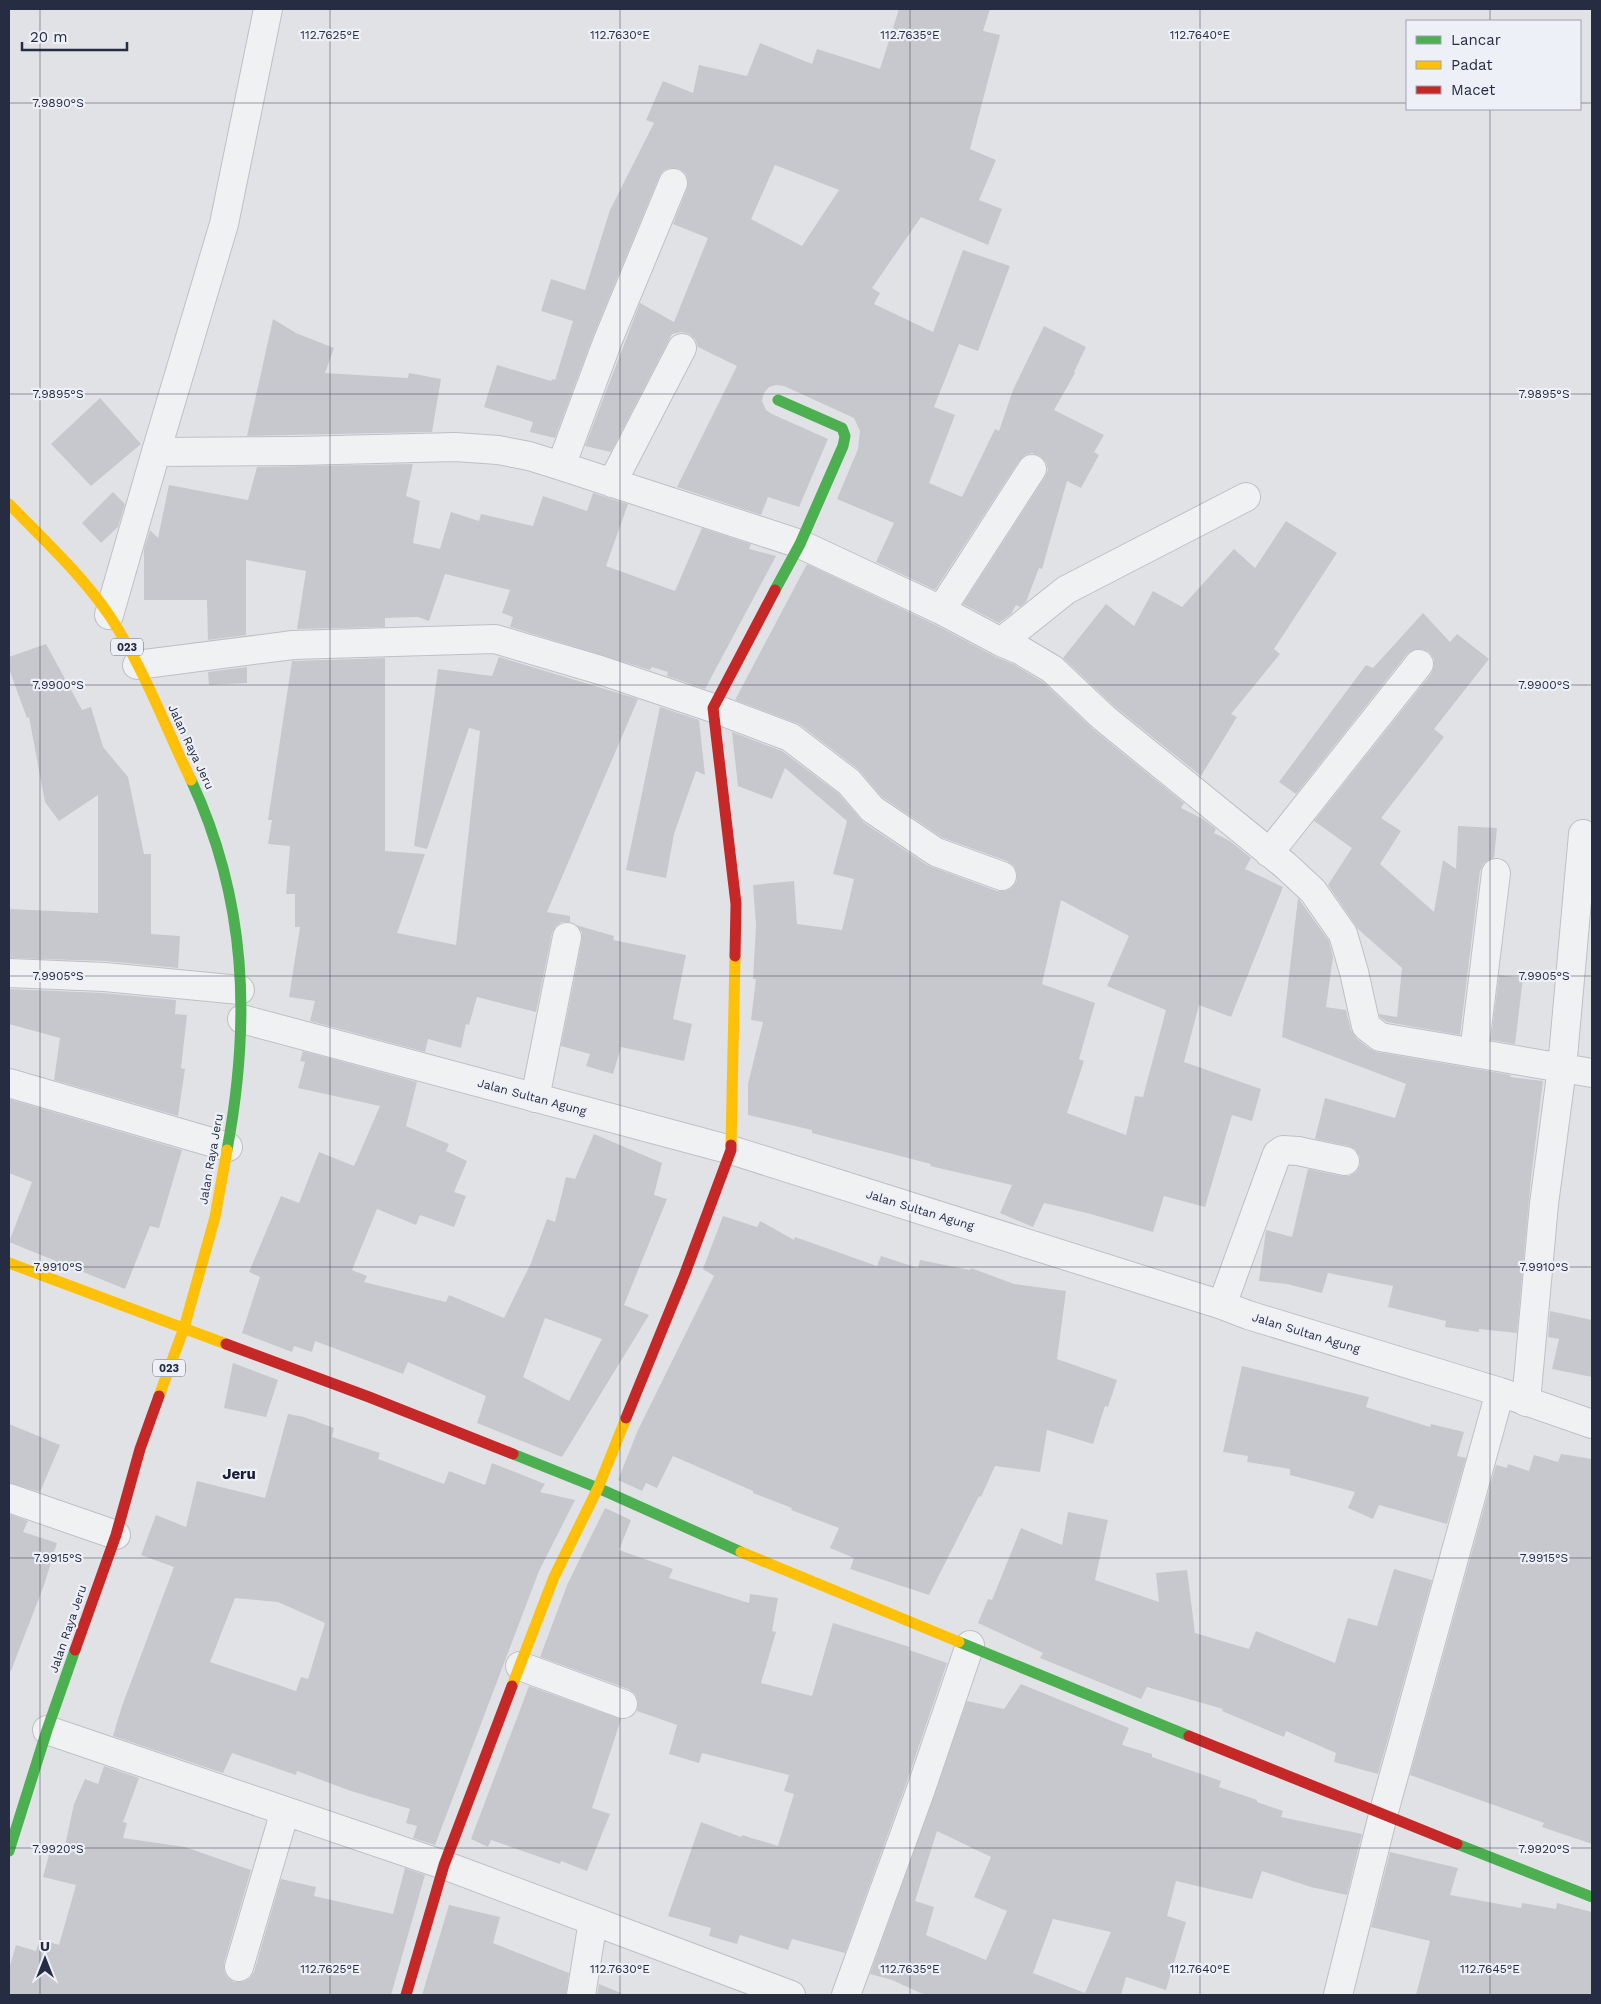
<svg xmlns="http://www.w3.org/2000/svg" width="1601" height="2004" font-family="'Work Sans',sans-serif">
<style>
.building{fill:#c7c8cd;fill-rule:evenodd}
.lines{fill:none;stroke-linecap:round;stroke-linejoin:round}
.street-casing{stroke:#bfc0c4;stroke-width:30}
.street{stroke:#f0f1f3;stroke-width:28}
.fast{stroke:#4caf50;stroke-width:11}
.slow{stroke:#ffc107;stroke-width:11}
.jam{stroke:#c62828;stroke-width:11}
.ticks{fill:none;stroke:#262c42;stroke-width:1;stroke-opacity:0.45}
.labels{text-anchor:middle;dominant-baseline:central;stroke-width:4.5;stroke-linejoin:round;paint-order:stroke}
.shield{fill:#eef0f7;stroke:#626778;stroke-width:1}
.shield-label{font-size:11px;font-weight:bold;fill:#262c42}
.street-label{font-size:12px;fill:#262c42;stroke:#eef0f7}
.quarter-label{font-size:15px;font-weight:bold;fill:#181d33;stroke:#eef0f7}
.ticks-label{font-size:12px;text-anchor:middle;fill:#262c42;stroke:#eef0f7;stroke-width:4.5;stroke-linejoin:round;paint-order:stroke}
</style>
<rect width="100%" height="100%" fill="#e1e2e6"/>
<path class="building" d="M 899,9 L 990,9 L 983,31 L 1000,35 L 970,149 L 996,160 L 979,200 L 1002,209 L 988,245 L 921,217 L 872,288 L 880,293 L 874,304 L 933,332 L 963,250 L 1010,266 L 978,351 L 959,344 L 934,407 L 955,415 L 929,483 L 962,497 L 995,429 L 999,431 L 1013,390 L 1044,326 L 1086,347 L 1074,372 L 1075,373 L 1054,410 L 1104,435 L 1094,452 L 1099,455 L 1081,488 L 1067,481 L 1042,569 L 1039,568 L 1026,602 L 1020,607 L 1016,605 L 1011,614 L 999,623 L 963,604 L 1045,477 L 1048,470 L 1046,462 L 1040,456 L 1032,453 L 1025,455 L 1019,461 L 935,590 L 876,562 L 894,523 L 837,499 L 858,449 L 860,431 L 854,418 L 784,386 L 776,385 L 769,387 L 764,393 L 762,401 L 766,410 L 772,414 L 828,439 L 799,507 L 768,497 L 761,515 L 677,487 L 737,366 L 698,347 L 695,339 L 689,334 L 682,332 L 672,334 L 611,452 L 585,446 L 640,303 L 674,322 L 708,238 L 673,224 L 687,189 L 688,181 L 686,174 L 679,169 L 670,168 L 663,171 L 659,177 L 594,334 L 555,438 L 530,432 L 533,422 L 484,407 L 497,365 L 551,381 L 552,379 L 555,380 L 573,321 L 541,311 L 551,279 L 585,290 L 610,210 L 654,123 L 646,120 L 663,81 L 693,93 L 699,65 L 747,76 L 760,43 L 812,64 L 817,49 L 880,69 ZM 775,165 L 839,190 L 802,246 L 751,219 Z
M 273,319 L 296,333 L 334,348 L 325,373 L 408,378 L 409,373 L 441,379 L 432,432 L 247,436 Z
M 100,398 L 141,444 L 91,486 L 51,444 Z
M 413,464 L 406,496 L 420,501 L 413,543 L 440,549 L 451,512 L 479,521 L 481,514 L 533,526 L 543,496 L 587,511 L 593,493 L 628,504 L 606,566 L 675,591 L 702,528 L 751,544 L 749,549 L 776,556 L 705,689 L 667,676 L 668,672 L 652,667 L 650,670 L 510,627 L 513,617 L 502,613 L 510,590 L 445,574 L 429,621 L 418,617 L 385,618 L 385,627 L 297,629 L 306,571 L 246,560 L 246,635 L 208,640 L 207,600 L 144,600 L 144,549 L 150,530 L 158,538 L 169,485 L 248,500 L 257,467 Z
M 113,492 L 125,504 L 118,527 L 101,543 L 82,523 Z
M 1286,521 L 1337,553 L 1274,649 L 1280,654 L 1231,714 L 1237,717 L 1201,776 L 1114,706 L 1063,658 L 1106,604 L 1134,626 L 1153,591 L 1182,607 L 1234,549 L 1255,568 Z
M 807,564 L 934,624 L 994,656 L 1013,664 L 1043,682 L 1094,730 L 1184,803 L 1181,808 L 1203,819 L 1216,829 L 1214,833 L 1230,841 L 1251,858 L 1245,869 L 1283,887 L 1231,1017 L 1199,1005 L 1184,1062 L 1261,1089 L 1252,1121 L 1232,1115 L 1205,1207 L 1164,1196 L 1153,1232 L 1087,1213 L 1044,1203 L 1033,1227 L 1000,1213 L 1012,1185 L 930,1166 L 931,1164 L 812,1133 L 812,1130 L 748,1115 L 748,1084 L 763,1022 L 751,1020 L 756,979 L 753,979 L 756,925 L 753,885 L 794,881 L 797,924 L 842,930 L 854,879 L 833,874 L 847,821 L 785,768 L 772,799 L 738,786 L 732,732 L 782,751 L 838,793 L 863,822 L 927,865 L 997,891 L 1004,891 L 1012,888 L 1017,881 L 1017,873 L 1014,866 L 1007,861 L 943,838 L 882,797 L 859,770 L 799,724 L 735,700 ZM 1061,900 L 1129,936 L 1107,986 L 1166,1010 L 1143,1097 L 1135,1096 L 1126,1135 L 1067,1113 L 1084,1061 L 1079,1059 L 1095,1003 L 1042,984 Z
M 1423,613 L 1450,642 L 1457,634 L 1489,659 L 1434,729 L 1444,737 L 1381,818 L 1401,831 L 1380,864 L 1434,912 L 1443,860 L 1456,869 L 1458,826 L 1497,828 L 1494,858 L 1484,863 L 1480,871 L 1460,1035 L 1387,1022 L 1380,1017 L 1379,1014 L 1397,1017 L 1402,968 L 1358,929 L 1328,885 L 1352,848 L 1314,821 L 1431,674 L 1434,666 L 1434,659 L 1429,652 L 1421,649 L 1413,650 L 1407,654 L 1296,794 L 1279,782 L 1366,665 L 1373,668 Z
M 46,644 L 82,710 L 91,707 L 103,747 L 128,777 L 144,854 L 151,854 L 151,934 L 180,936 L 178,968 L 106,961 L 9,958 L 9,909 L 98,913 L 98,795 L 59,821 L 45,802 L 29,717 L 27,718 L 9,669 L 9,657 Z
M 499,657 L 638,699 L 547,912 L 570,916 L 570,922 L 562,922 L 556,926 L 552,933 L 536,1012 L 477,997 L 469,1025 L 466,1024 L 461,1048 L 428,1039 L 425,1052 L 310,1021 L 315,1001 L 289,997 L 300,927 L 295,927 L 295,894 L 286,894 L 290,846 L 268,844 L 272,820 L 268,820 L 292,661 L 385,658 L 385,851 L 425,854 L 397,933 L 456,945 L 480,731 L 469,728 L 427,849 L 414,846 L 438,669 L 492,676 Z
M 247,667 L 247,683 L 209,685 L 208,672 Z
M 660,707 L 699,720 L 705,775 L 696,771 L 674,834 L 666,878 L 626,870 Z
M 1298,898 L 1329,941 L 1333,957 L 1326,1007 L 1346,1010 L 1351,1030 L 1356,1038 L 1370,1049 L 1377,1052 L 1511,1075 L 1510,1077 L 1543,1081 L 1531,1178 L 1517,1333 L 1479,1329 L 1479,1332 L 1445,1327 L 1446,1321 L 1388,1307 L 1393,1286 L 1328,1273 L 1322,1293 L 1287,1284 L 1259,1281 L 1266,1230 L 1292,1237 L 1308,1169 L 1342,1176 L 1349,1176 L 1356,1172 L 1360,1165 L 1360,1157 L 1355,1149 L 1348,1146 L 1315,1139 L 1325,1098 L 1395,1118 L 1406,1084 L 1282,1037 Z
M 576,925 L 614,936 L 613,940 L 686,955 L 673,1019 L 692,1024 L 684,1061 L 621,1047 L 613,1074 L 586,1066 L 590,1054 L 561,1046 L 582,940 L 582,932 Z
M 1499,975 L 1523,978 L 1515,1044 L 1491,1040 Z
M 9,989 L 104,993 L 176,1000 L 175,1014 L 187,1015 L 181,1068 L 185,1069 L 178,1116 L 54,1080 L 60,1038 L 9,1024 Z
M 303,1051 L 417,1082 L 406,1126 L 449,1144 L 446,1151 L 467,1161 L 454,1192 L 466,1196 L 454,1227 L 420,1215 L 416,1225 L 377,1209 L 352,1270 L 367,1276 L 364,1282 L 446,1302 L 449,1295 L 504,1318 L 531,1263 L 547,1219 L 555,1222 L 566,1177 L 575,1179 L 594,1134 L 662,1163 L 654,1195 L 667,1199 L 624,1305 L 649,1315 L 562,1457 L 477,1423 L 486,1396 L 408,1362 L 403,1374 L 315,1341 L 312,1352 L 294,1346 L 292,1352 L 242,1333 L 260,1277 L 249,1272 L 281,1196 L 299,1203 L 319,1152 L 354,1166 L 380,1106 L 298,1088 L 305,1062 L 300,1061 ZM 545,1318 L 602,1339 L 569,1401 L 523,1377 Z
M 9,1099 L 182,1150 L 159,1228 L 150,1226 L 125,1289 L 9,1242 L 32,1182 L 9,1173 Z
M 723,1216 L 757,1227 L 760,1221 L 794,1240 L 795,1237 L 877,1266 L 881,1256 L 918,1268 L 920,1260 L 970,1270 L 971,1268 L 1014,1284 L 1066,1291 L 1057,1359 L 1117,1380 L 1108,1407 L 1105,1406 L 1093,1444 L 1047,1430 L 1040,1472 L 995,1466 L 981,1497 L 979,1496 L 929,1595 L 850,1569 L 854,1558 L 830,1548 L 839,1528 L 791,1510 L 792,1508 L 753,1493 L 753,1491 L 673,1456 L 657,1488 L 646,1483 L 642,1491 L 618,1480 L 638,1430 L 714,1276 L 703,1269 Z
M 1550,1311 L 1592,1320 L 1592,1377 L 1552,1369 L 1559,1339 L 1548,1337 Z
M 233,1363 L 278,1380 L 266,1417 L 224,1408 Z
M 1242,1366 L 1369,1397 L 1366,1407 L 1430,1427 L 1431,1424 L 1464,1432 L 1457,1456 L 1466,1458 L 1447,1524 L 1379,1505 L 1373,1519 L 1348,1508 L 1355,1492 L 1290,1475 L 1290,1469 L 1247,1462 L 1248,1456 L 1223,1452 Z
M 288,1414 L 304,1417 L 334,1428 L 332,1437 L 380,1453 L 378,1459 L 444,1484 L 449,1471 L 485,1485 L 492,1463 L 545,1484 L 540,1492 L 575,1500 L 539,1571 L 435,1845 L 413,1838 L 417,1826 L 406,1823 L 410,1809 L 351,1791 L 297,1771 L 296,1775 L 232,1753 L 223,1773 L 113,1736 L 122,1706 L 174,1567 L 141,1555 L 156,1515 L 186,1527 L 197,1481 L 265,1498 ZM 235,1598 L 278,1602 L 325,1623 L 308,1679 L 301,1677 L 296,1691 L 210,1662 Z
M 9,1424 L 60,1445 L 40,1492 L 9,1483 Z
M 1561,1454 L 1592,1459 L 1592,1844 L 1542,1827 L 1544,1823 L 1410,1775 L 1496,1465 L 1507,1468 L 1508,1464 L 1529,1471 L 1534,1455 L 1558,1462 Z
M 605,1508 L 631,1520 L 619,1550 L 673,1569 L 669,1578 L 749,1603 L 750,1594 L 778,1598 L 772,1631 L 776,1632 L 761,1683 L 812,1696 L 833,1623 L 910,1647 L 909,1650 L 947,1663 L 906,1784 L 845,1953 L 792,1939 L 788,1950 L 740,1935 L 737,1944 L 709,1936 L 711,1928 L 668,1916 L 701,1822 L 741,1837 L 742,1835 L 778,1846 L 794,1794 L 784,1791 L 789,1775 L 702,1753 L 699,1763 L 669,1754 L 677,1725 L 637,1711 L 638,1701 L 635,1694 L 628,1689 L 540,1657 L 568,1583 Z
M 1068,1512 L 1108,1520 L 1095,1580 L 1159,1602 L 1156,1573 L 1187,1570 L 1195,1633 L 1249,1649 L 1256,1631 L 1335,1663 L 1348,1618 L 1377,1626 L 1394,1569 L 1432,1580 L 1378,1774 L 1334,1762 L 1336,1753 L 1286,1731 L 1284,1737 L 1222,1711 L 1223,1709 L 1147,1687 L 1141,1699 L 1040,1658 L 1043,1653 L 978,1623 L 988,1599 L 992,1600 L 1021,1528 L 1062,1545 Z
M 9,1514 L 28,1521 L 23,1532 L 57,1543 L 44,1585 L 11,1671 L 9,1670 Z
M 1021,1684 L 1129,1728 L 1122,1745 L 1152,1754 L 1152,1757 L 1221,1781 L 1219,1787 L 1257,1800 L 1257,1802 L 1283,1811 L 1281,1817 L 1362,1834 L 1347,1895 L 1311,1887 L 1262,1871 L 1252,1899 L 1176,1881 L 1167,1916 L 1186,1922 L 1166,1990 L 1126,1977 L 1121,1995 L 925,1995 L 892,1980 L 870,1974 L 967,1701 L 1004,1709 ZM 937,1831 L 991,1857 L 974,1897 L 1007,1911 L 986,1960 L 926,1935 L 934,1907 L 915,1901 ZM 1053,1919 L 1111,1932 L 1085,1993 L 1033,1973 Z
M 529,1686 L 621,1719 L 592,1808 L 610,1814 L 587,1871 L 561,1861 L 560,1864 L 491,1840 L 488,1847 L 471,1839 Z
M 104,1766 L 139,1778 L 123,1822 L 127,1823 L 123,1838 L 185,1847 L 251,1870 L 224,1963 L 224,1971 L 227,1977 L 234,1982 L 243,1982 L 249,1979 L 254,1972 L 281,1879 L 316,1887 L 314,1896 L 393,1914 L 405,1868 L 425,1875 L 391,1995 L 9,1995 L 9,1969 L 16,1945 L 36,1951 L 40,1939 L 59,1945 L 76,1885 L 43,1877 L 50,1851 L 63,1855 L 74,1804 L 85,1779 L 98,1784 Z
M 1390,1852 L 1458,1868 L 1450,1895 L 1521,1908 L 1522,1903 L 1556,1909 L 1557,1903 L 1592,1912 L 1592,1995 L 1416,1995 L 1430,1941 L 1371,1927 Z
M 449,1905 L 500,1917 L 493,1943 L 569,1973 L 566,1995 L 422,1995 Z
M 599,1984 L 621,1993 L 621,1995 L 597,1995 Z"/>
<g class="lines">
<defs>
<path id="street" d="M 156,452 L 297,451 L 455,447 L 498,450 L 529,456 L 561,466 L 800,544 L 941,610 L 1001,642 L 1020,650 L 1052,669 L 1104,718 L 1285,865 L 1313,891 L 1343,934 L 1354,972 L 1366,1026 L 1380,1037 L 1592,1073
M 561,466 L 608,340 L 673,183
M 612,483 L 682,348
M 941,610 L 1032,469
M 109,615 L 156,452 L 224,224 L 268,9
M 1001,642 L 1066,590 L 1246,497
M 137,665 L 293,645 L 495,639 L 600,670 L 713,708 L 790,737 L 849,782 L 872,809 L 936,852 L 1002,876
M 1269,853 L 1419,664
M 9,973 L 105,977 L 240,990
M 242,1019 L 731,1150 L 1222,1305 L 1248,1315 L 1500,1392 L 1592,1424
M 1474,1053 L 1496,873
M 9,1083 L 228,1147
M 535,1098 L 567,937
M 1222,1305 L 1277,1154 L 1283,1150 L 1298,1151 L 1345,1161
M 1526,1402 L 1544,1204 L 1562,1068 L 1583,834
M 9,1498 L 116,1535
M 520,1666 L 623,1704
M 47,1730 L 444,1865 L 791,1995
M 239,1967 L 285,1811
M 581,1995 L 593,1921
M 846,1995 L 921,1789 L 970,1645
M 1338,1995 L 1383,1815 L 1500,1392"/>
</defs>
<use href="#street" class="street-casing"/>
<use href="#street" class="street"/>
<path class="fast" d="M 775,590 L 800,544 L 843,446 L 845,436 L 842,428 L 778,400
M 191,780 C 247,900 251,1021 227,1150
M 513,1454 L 598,1488 L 741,1552
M 959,1642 L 1189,1736
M 1457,1844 L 1592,1897
M 9,1851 L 47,1730 L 75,1650"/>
<path class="slow" d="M 9,504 C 43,539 81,574 109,615 C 142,664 165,726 191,780
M 731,1145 L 735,956
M 9,1263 L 226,1344
M 159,1396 L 184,1328 L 215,1217 L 227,1150
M 741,1552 L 959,1642
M 512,1686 L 554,1577 L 598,1488 L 626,1418"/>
<path class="jam" d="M 735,956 L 736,904 L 713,708 L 775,590
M 226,1344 L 369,1397 L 513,1454
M 626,1418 L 684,1276 L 731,1150 L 731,1145
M 75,1650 L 116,1535 L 140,1449 L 159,1396
M 1189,1736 L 1457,1844
M 406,1995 L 444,1865 L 512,1686"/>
</g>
<path class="ticks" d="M 40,9 L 40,1995M 330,9 L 330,1995M 620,9 L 620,1995M 910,9 L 910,1995M 1200,9 L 1200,1995M 1490,9 L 1490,21M 9,103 L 1407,103M 1580,103 L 1592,103M 1490,109 L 1490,1995M 9,394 L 1592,394M 9,685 L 1592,685M 9,976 L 1592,976M 9,1267 L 1592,1267M 9,1558 L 1592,1558M 9,1848 L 1592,1848"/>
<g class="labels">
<g class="shield">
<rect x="111" y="638.5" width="32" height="17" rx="4"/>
<rect x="153" y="1359.5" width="32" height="17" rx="4"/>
</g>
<g class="shield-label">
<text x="127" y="647">023</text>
<text x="169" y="1368">023</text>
</g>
<g class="street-label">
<text transform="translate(191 747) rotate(65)">Jalan Raya Jeru</text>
<text transform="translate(532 1097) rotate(15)">Jalan Sultan Agung</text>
<text transform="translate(211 1159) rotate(-80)">Jalan Raya Jeru</text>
<text transform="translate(920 1210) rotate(17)">Jalan Sultan Agung</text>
<text transform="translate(1306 1333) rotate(17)">Jalan Sultan Agung</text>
<text transform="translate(68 1629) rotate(-71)">Jalan Raya Jeru</text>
</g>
<g class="quarter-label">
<text x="239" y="1474">Jeru</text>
</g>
</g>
<g class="ticks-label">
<text x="330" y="39">112.7625°E</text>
<text x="620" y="39">112.7630°E</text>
<text x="910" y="39">112.7635°E</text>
<text x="1200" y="39">112.7640°E</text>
<text x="58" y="107">7.9890°S</text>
<text x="58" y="398">7.9895°S</text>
<text x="1544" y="398">7.9895°S</text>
<text x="58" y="689">7.9900°S</text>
<text x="1544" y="689">7.9900°S</text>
<text x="58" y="980">7.9905°S</text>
<text x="1544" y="980">7.9905°S</text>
<text x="58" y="1271">7.9910°S</text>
<text x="1544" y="1271">7.9910°S</text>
<text x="58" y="1562">7.9915°S</text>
<text x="1544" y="1562">7.9915°S</text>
<text x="58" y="1853">7.9920°S</text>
<text x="1544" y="1853">7.9920°S</text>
<text x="330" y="1973">112.7625°E</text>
<text x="620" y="1973">112.7630°E</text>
<text x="910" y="1973">112.7635°E</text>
<text x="1200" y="1973">112.7640°E</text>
<text x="1490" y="1973">112.7645°E</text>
</g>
<rect width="1601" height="2004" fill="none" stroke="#262c42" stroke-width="20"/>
<rect x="1406" y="20" width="175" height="90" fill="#eef0f7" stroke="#9ea2af"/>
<rect x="1416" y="36" width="25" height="8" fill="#4caf50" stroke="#9ea2af"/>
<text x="1451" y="45" font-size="15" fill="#262c42">Lancar</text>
<rect x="1416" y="61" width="25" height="8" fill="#ffc107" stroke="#9ea2af"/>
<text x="1451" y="70" font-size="15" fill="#262c42">Padat</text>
<rect x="1416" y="86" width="25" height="8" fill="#c62828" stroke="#9ea2af"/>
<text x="1451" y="95" font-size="15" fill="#262c42">Macet</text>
<g transform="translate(45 1959)" stroke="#eef0f7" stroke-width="4" paint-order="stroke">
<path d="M0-4L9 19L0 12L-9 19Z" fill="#262c42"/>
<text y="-8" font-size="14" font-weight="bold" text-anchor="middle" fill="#262c42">U</text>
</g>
<path d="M22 42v8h105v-8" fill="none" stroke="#262c42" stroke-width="2.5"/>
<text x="30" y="42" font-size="15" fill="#262c42" stroke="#eef0f7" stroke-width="4" paint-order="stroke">20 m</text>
</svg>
